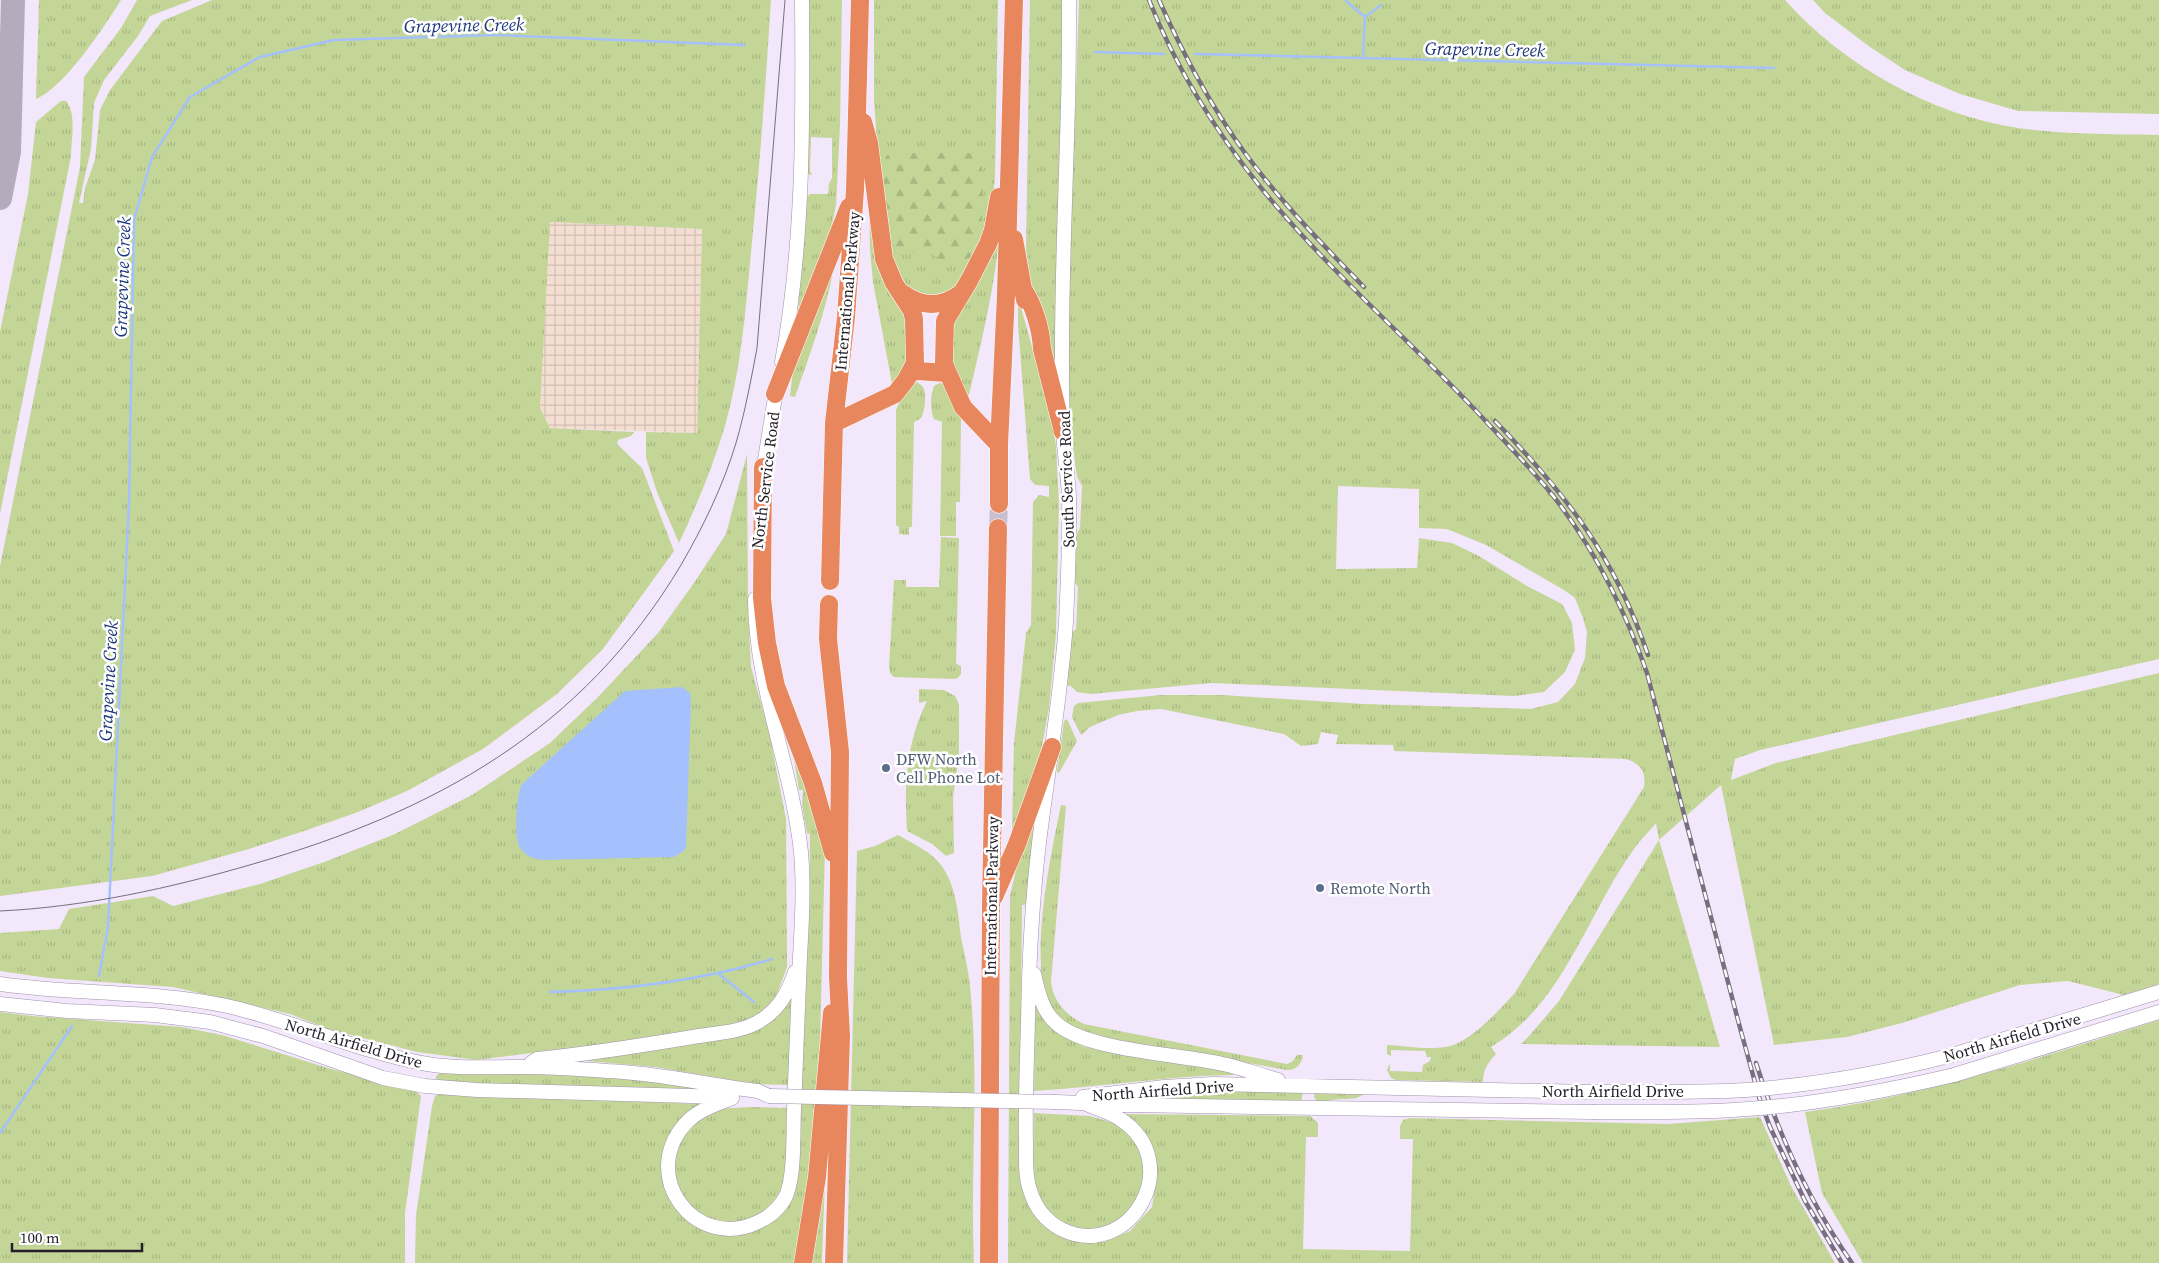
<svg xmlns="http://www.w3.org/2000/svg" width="2159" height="1263" font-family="'Source Serif 4',serif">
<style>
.industrial{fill:url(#industrial-grid)}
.grass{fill:url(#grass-tufts)}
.forest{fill:url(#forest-firs)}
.water{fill:#a4c1fd}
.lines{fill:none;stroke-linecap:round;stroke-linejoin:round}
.stream{stroke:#a4c1fd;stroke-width:2.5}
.taxiway{stroke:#b5abbc;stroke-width:24}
.motorway-tunnel{stroke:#c9bfd1;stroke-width:18;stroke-dasharray:18 9;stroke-linecap:butt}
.secondary-casing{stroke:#9f92a9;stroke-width:15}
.motorway-casing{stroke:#fff;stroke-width:19}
.secondary{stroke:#fff;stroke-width:14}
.motorway{stroke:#e8875d;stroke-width:18}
.tram{stroke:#776f7d;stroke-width:1}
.rail-casing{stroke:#776f7d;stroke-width:4.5}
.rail{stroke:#fff;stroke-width:2.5;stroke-dasharray:8;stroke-linecap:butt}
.secondary-bridge-casing{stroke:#9f92a9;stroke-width:15;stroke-linecap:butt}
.secondary-bridge{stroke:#fff;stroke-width:14}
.service-dot{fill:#5c6f8a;stroke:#fff;stroke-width:2}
.labels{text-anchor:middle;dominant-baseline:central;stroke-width:5;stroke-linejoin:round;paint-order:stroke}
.street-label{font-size:16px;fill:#231e27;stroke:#fff}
.service-label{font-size:16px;fill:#4e5e75;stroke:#fff;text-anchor:start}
.water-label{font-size:18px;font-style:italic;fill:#1a367a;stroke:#fff}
</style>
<defs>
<pattern id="industrial-grid" width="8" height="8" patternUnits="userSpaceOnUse" patternTransform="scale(1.25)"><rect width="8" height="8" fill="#f4ded1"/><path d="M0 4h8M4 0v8" fill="none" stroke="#d1beb3"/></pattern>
<pattern id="grass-tufts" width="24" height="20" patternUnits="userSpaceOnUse" patternTransform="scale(1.25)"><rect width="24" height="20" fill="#c4d697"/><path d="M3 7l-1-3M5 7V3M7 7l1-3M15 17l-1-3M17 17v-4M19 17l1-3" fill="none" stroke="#a8b782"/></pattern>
<pattern id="forest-firs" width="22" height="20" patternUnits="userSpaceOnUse" patternTransform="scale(1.25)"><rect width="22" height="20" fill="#c4d697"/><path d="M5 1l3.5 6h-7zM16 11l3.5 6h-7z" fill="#a8b782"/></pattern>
</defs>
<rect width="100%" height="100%" fill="#f3e7fc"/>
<path class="industrial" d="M 549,222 L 702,229 L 697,433 L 550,428 L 540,408 Z"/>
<path class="grass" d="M 39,0 L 121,0 C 104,27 65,87 36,99 Z
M 137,0 L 192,0 L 150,16 L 138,36 L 104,80 L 94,103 L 91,149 L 79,203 L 83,203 L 85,188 L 95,160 L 100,110 L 110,90 L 162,21 L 212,0 L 771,0 C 766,81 760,162 752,242 C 746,304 742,366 725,426 C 713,466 697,505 679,543 L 657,492 L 646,458 L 646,432 L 697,433 L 702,229 L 550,222 L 540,408 L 550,428 L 634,432 L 631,436 L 618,440 L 617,444 L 642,468 L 674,551 L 603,649 L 557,694 L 483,749 L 407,791 L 358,812 L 307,830 L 249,849 L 152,876 L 0,896 L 0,566 L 80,167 L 84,77 L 121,28 Z
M 809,0 L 842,0 L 840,126 L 836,205 L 831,231 L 798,313 L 805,199 L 810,194 L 828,194 L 829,184 L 832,178 L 832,138 L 811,137 L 810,171 L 812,174 L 811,175 L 808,174 Z
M 874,0 L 998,0 L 995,178 L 991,217 L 959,286 L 930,301 L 899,282 L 884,230 L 874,102 Z
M 1030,0 L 1064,0 L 1056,372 L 1033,297 L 1026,250 Z
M 1079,0 L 1785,0 C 1844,66 1930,114 2018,128 C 2065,135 2112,134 2159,135 L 2159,659 L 1760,750 L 1735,759 L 1731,780 L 1776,763 L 2159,673 L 2159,984 L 2124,995 L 2068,981 L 2020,985 L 1902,1023 L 1847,1037 L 1774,1045 L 1721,785 L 1659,840 L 1720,1047 L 1521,1044 L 1530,1035 L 1559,1001 L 1659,840 L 1656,823 C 1649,832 1640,840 1634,849 C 1587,914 1563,1005 1491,1047 L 1496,1054 C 1488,1063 1483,1069 1483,1082 L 1396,1080 L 1391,1078 L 1387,1070 L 1389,1065 L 1390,1065 L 1390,1071 L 1422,1072 L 1423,1065 L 1430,1061 L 1431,1057 L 1427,1057 L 1425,1051 L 1391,1050 L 1391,1056 L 1387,1054 L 1387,1045 C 1405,1046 1427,1050 1445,1047 C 1469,1044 1498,1011 1514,994 L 1644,787 C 1646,772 1641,764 1626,759 L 1394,751 L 1393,745 L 1336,744 L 1338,735 L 1321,732 L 1318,744 L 1301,746 L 1284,734 L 1161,709 L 1137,711 L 1118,715 L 1090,727 L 1081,735 L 1072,717 L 1074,706 L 1078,703 L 1161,695 L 1222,695 L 1364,704 L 1531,709 L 1558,702 L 1575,684 L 1585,658 L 1587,632 L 1583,618 L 1575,598 L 1564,590 L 1486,545 L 1447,529 L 1419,528 L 1419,489 L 1338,486 L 1336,569 L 1417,568 L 1419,538 L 1452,543 L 1479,556 L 1527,586 L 1562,604 L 1572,623 L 1575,650 L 1565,672 L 1544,692 L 1514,696 L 1211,683 L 1091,694 L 1077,692 L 1072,687 L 1067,685 L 1071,633 L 1076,629 L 1078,587 L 1073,580 L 1076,535 L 1080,528 L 1082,486 L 1077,477 L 1069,418 L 1067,298 L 1070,194 L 1075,116 Z
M 1813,0 L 2159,0 L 2159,114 L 2018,111 L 1960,94 L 1905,70 L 1870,47 L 1825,13 Z
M 61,101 L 66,101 C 77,114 71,140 71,156 L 0,514 L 0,332 L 28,194 L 36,122 Z
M 869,188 L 876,229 L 910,316 L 909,368 L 893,389 L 873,282 L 870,250 Z
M 1000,229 C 995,287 982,339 969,395 L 962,396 L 949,370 L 950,318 Z
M 834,267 C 826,311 810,354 795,397 L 790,396 L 793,370 Z
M 1018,297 L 1052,418 L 1056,446 L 1059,504 L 1056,634 L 1049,708 L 1040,757 L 1016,830 L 1012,830 L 1014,743 L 1026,633 L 1031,625 L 1033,502 L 1039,495 L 1049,497 L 1049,486 L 1035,485 L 1030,479 L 1018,325 Z
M 917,382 C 919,384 922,385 923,387 C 927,394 925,414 920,419 L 914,422 L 912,527 L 909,527 L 909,535 L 899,534 L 899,527 L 896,525 L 896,410 L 902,396 L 913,383 Z
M 941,383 L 944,384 L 960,413 L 961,420 L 960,502 L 956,502 L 956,536 L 940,536 L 942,422 L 934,419 C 930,411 930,392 935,385 Z
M 747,454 L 748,610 L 751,667 L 769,732 L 786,819 L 787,967 L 776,997 L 757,1016 L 723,1027 L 651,1038 L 477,1060 L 417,1052 L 328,1029 L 290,1014 L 173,987 L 48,978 L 0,971 L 0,933 L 59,929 L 69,909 L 153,896 L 173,906 L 260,884 L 327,861 L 395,834 L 472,795 L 550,743 L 599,696 L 658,633 L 694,583 L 726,534 Z
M 941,537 L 959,538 L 956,664 L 961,666 L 961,674 L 958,678 L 953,679 L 894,677 L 890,673 L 889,667 L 894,580 L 906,580 L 906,587 L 939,587 Z
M 919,689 L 944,690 L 955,696 L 959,704 L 959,756 L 953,797 L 954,853 L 946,856 L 932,844 L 907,831 C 904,785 906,743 927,701 L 919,703 Z
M 1067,719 L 1077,741 L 1059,773 L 1057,772 L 1064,721 Z
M 791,741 L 825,849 L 820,1042 L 808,1177 L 795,1263 L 415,1263 L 416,1215 L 432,1106 L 435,1096 L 440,1094 L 700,1104 L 701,1108 L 686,1117 L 666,1182 L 715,1230 L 782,1208 L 809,931 L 810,834 L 807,833 L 802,805 L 803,790 L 799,790 Z
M 1042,789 L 1028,904 L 1022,905 L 1020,1130 L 1022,1166 L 1055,1233 L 1072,1240 L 1103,1242 L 1130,1231 L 1152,1207 L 1157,1174 L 1150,1144 L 1124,1114 L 1310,1116 L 1318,1123 L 1318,1137 L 1306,1137 L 1303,1249 L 1410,1251 L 1413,1139 L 1400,1139 L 1400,1126 L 1403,1120 L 1410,1118 L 1668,1124 L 1760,1117 L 1791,1186 L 1835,1263 L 1008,1263 L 1010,896 L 1023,839 Z
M 1061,805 L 1066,806 L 1051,981 C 1053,1002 1066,1015 1084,1024 L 1287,1064 L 1293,1061 L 1297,1055 L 1303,1055 C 1302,1064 1296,1070 1287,1070 L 1078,1033 C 1070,1026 1057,1019 1052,1011 C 1026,968 1051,854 1061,805 Z
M 898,835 C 915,845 935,853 945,871 C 957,891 958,916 961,937 C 965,957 970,977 971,997 C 979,1086 970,1175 974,1263 L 847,1263 L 857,851 L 875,846 Z
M 791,998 L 789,1085 L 755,1084 L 655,1067 L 587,1061 L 587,1057 L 756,1030 L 768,1024 Z
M 1035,1003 L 1055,1031 L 1085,1047 L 1234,1071 L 1233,1075 C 1166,1076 1100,1087 1034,1091 L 1034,1113 L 1090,1116 L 1117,1124 L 1131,1134 L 1147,1163 L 1144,1195 L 1118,1224 L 1083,1231 L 1061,1224 L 1043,1207 L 1033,1177 Z
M 0,1012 L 32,1016 L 182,1027 L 222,1035 L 331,1069 L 415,1090 L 421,1096 L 405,1213 L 405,1263 L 0,1263 Z
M 2159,1020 L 2159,1263 L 1863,1263 L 1822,1193 L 1805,1112 C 1926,1096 2042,1057 2159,1020 Z
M 450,1071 L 610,1075 L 694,1087 L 693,1091 L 447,1084 L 435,1078 L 439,1073 Z
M 1183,1090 L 1303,1092 L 1301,1103 L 1132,1100 L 1132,1096 Z
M 1315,1093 L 1364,1094 C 1354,1102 1344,1097 1332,1100 C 1325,1101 1324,1104 1317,1102 L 1314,1097 Z
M 750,1107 L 788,1108 C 788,1129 790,1169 782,1187 C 753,1253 656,1216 677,1149 C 684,1130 697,1118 716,1111 C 726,1107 740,1108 750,1107 Z
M 825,1176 L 822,1263 L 808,1263 Z"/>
<path class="forest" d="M 889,153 L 970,153 L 978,155 C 985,168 983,217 980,233 C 979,240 976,248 973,255 L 961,262 L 940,259 L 930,253 L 917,252 L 899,255 L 896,252 L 886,220 L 882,165 L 885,158 Z"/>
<path class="water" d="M 682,687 L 690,693 L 691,702 L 686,847 L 684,851 L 674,857 L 542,860 C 532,859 524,855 519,846 C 514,835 516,795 522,784 L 625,691 Z"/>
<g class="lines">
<path class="stream" d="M 1346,1 L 1365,17
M 1095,52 L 1164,54
M 1195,54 L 1774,68
M 1363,58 L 1365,17 L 1381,5
M 719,974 L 754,1002
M 99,976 L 108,927 L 129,504 L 134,220 L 152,157 L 190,97 L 260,57 L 334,40 L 495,35 L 744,45
M 550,992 C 625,990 700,981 772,959
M 0,1133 L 72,1026"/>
<path class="taxiway" d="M 0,198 L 9,152 L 13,0"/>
<path class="motorway-tunnel" d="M 998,528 L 999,504"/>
<defs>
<path id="secondary" d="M 1069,0 C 1069,35 1069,69 1068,104 C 1066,185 1062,267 1062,348 C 1062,375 1062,403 1063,430 C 1064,452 1068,474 1069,496 C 1070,538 1068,580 1066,622 C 1061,696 1048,769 1039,843 C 1032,901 1029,961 1028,1020 C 1027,1062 1025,1104 1026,1146 C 1026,1160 1025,1176 1030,1190 C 1035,1207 1046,1221 1061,1229 C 1129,1263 1188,1163 1120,1119 C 1110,1112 1097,1109 1086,1104
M 782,362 C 804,242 803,121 802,0
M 762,478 L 777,385
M 1034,974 C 1038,991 1042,1010 1055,1022 C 1084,1051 1181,1054 1223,1064 C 1242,1068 1260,1075 1278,1080
M 0,984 C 75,995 152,990 227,1006 C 294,1021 359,1052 427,1064 C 459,1069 491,1067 523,1067 C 552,1067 580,1069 608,1071 C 659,1073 708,1085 758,1091 L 769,1096
M 0,1004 L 67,1011 L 155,1015 L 210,1022 L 263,1036 L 383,1078 L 425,1086 L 477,1090 L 726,1097
M 1949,1056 L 2159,992
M 531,1063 L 537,1059 C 591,1054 645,1045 699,1036 C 717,1033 741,1032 758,1022 C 778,1011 788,993 795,972
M 1954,1075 L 2159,1012
M 1083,1097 L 1164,1087 L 1213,1084 L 1590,1092
M 732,1098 C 717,1104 701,1109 689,1120 C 635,1173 695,1253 758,1222 C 769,1217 780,1208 786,1196 C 795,1175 793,1133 794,1109 C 796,1058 798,1007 800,957 C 802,922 804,886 801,852 C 792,767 755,685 755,599
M 1056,1102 L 1129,1105 L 1593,1112"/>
<path id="motorway" d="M 1014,239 L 1025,300
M 1023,289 C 1034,305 1041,329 1042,349 L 1063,432
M 902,293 C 921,307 941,308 960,294
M 910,373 L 917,371 L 947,373
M 775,394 L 849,207
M 834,423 L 895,394 L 906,380 L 915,363 L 914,319 L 912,311 L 894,283 L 884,259 L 869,143 L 863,122
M 999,445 L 963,407 L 944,364 L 945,321 L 969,281 L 988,244 L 993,230 L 999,197
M 763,467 L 762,598 L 767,643 L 776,686 L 813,783 L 833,853
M 999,504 L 999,445 L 1006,294 L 1014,0
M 830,581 L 834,423 L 846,317 L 855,190 L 860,0
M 829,604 L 828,639 L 840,752 L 838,977 L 841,1036 L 834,1263
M 994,897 L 1017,844 L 1052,747
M 803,1263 L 817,1177 L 832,1013
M 989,1263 L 991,904 L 998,528"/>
</defs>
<use href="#secondary" class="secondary-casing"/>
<use href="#motorway" class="motorway-casing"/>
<use href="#secondary" class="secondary"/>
<use href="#motorway" class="motorway"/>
<path class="tram" d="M 0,911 C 85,907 171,888 253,864 C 434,812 582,731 681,565 C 703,527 723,486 736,443 C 745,412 751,380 757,348 L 785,0"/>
<defs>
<path id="rail" d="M 1149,0 C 1176,68 1216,132 1262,189 C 1328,270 1408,339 1480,415 C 1505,442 1531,468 1554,497 C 1595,550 1625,610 1647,673 L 1739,1024 L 1759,1097 L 1770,1127 L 1805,1201 L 1842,1263
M 1159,0 C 1183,54 1210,105 1245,153 C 1280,201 1322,244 1364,287
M 1495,421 C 1566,494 1615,557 1648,655
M 1756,1063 C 1778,1133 1810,1203 1852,1263"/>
</defs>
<use href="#rail" class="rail-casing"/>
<use href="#rail" class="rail"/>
<defs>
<path id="secondary-bridge" d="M 1590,1092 C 1642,1092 1694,1093 1746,1090 C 1815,1085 1882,1073 1949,1056
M 769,1096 L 1056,1102
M 1593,1112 C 1639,1112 1686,1113 1733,1110 C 1808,1106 1882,1092 1954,1075"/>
</defs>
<use href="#secondary-bridge" class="secondary-bridge-casing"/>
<use href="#secondary-bridge" class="secondary-bridge"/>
</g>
<g class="service-dot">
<circle cx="886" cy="768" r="5"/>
<circle cx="1320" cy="888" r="5"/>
</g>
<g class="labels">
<g class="street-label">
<text transform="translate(847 291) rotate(-85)">International Parkway</text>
<text transform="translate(1066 479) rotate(-92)">South Service Road</text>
<text transform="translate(765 480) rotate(-83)">North Service Road</text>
<text transform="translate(991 896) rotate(-89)">International Parkway</text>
<text transform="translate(2012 1037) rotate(-16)">North Airfield Drive</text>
<text transform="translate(354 1043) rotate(16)">North Airfield Drive</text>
<text transform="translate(1163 1090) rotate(-4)">North Airfield Drive</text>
<text x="1613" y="1091">North Airfield Drive</text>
</g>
<g class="service-label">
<text x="896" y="759">DFW North<tspan x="896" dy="18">Cell Phone Lot</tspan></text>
<text x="1330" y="888">Remote North</text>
</g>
<g class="water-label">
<text transform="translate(464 25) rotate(-1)">Grapevine Creek</text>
<text transform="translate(1485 49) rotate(1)">Grapevine Creek</text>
<text transform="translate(122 277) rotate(-88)">Grapevine Creek</text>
<text transform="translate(108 681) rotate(-87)">Grapevine Creek</text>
</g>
</g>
<path d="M12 1243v8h130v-8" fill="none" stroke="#231e27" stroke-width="2.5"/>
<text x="20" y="1243" font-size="15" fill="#231e27" stroke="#ffffff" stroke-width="4" paint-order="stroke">100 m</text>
</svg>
